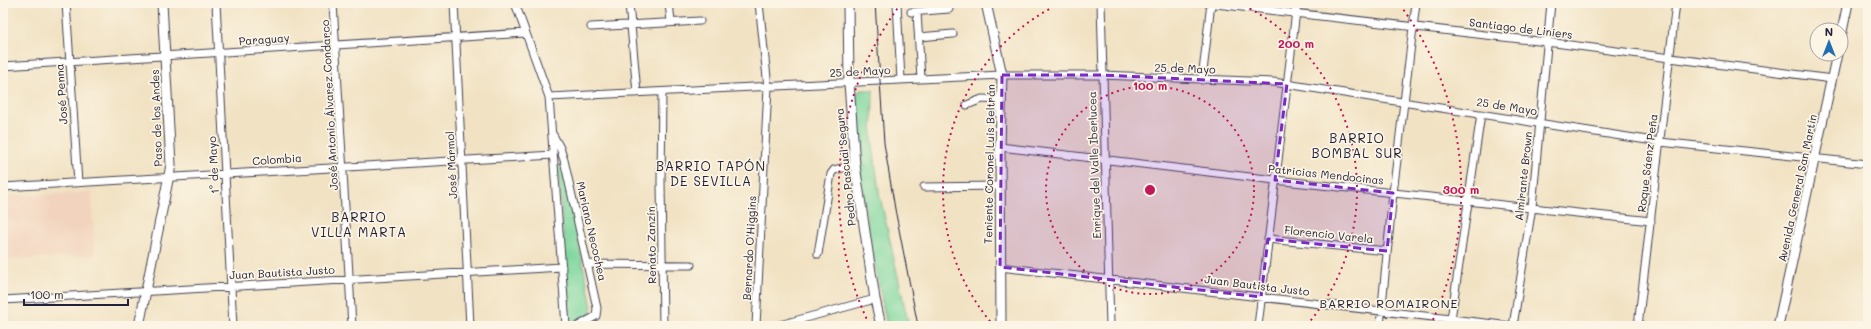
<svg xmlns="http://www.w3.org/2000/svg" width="1871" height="329" font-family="Mali,sans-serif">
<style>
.built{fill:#f2d4be}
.green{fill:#7dd79e;stroke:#507c6c}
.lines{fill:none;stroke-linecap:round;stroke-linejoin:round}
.minor-casing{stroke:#413f4f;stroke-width:9}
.major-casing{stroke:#413f4f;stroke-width:11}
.minor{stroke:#fff;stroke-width:7}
.major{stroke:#fff;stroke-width:9}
.tram{stroke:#22223b;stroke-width:1}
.marked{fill:#7b2cbf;fill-opacity:0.2;stroke:#7b2cbf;stroke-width:3;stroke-dasharray:8 5;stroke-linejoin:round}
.ring{fill:none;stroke:#c2185b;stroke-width:2;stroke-dasharray:2 4}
.labels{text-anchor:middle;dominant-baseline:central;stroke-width:3.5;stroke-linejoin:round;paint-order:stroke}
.street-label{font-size:11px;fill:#22223b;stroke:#fcf5e5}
.neighbourhood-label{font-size:12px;letter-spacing:1px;fill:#22223b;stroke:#fcf5e5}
.quarter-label{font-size:13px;letter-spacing:1px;fill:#22223b;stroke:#fcf5e5}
.centre{fill:#c2185b;stroke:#fcf5e5;stroke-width:2}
.ring-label{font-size:12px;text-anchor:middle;font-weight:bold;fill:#c2185b;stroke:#fcf5e5;stroke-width:3.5;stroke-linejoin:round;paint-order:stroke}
</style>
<rect width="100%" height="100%" fill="#fcf5e5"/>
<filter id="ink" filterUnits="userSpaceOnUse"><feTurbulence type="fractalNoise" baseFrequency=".025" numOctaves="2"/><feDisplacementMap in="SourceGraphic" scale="8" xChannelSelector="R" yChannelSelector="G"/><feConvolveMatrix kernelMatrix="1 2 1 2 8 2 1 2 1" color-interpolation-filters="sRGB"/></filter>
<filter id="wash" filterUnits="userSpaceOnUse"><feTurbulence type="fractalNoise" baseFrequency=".012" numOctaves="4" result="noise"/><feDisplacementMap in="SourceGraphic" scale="16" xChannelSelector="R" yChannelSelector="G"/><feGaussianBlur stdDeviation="0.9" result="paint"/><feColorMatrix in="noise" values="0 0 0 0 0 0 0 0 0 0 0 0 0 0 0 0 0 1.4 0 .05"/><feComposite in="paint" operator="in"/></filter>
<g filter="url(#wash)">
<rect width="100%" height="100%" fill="#f1e2c3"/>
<path class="built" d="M 92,192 L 94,255 L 3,260 L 3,197 Z"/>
<path class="green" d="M 860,90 L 873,90 L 872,137 L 879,192 L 909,326 L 887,326 L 871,245 L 861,185 L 854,98 Z
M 562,164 L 592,307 L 589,315 L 570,323 L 558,165 Z"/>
</g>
<g filter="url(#ink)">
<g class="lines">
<defs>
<path id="minor" d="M 66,3 L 78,183
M 216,3 L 233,326
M 333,3 L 352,326
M 454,3 L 470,326
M 515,3 L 549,97 L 566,326
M 629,3 L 637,93
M 669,3 L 671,22
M 897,3 L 901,80
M 1101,3 L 1110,326
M 1207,3 L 1547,42 L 1832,79
M 911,12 L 949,9 L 948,3
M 917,12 L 921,79
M 591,27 L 700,21
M 919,37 L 953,34
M 3,66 L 525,33
M 1202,80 L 1211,3
M 662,92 L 661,181 L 663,326
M 549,97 L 1002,75 L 1102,75 L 1273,82 L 1660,142 L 1868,164
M 967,105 L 982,99 L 1002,100
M 553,135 L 560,148 L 564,160 L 597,308 L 596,316 L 578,326
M 1000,147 L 1275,180 L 1651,221
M 3,187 L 553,155
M 924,187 L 1000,186
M 1268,239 L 1387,251
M 818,254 L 831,174 L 834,170 L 855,165
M 588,264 L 691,265
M 1000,267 L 1511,326
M 3,300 L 562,267
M 756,326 L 768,87 L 759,3
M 776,326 L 875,299
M 1258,326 L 1297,3
M 1380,326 L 1393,193 L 1416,3
M 1450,326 L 1481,114
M 1513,326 L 1532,207 L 1551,3
M 1638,326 L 1676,3"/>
<path id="major" d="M 848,3 L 849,83 L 855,165 L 875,299 L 881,326
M 986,3 L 1002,75 L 1000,147 L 1001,326
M 1841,36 L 1848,3
M 139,326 L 171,165 L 162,3
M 1778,326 L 1837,54"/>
</defs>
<use href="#minor" class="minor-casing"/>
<use href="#major" class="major-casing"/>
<use href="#minor" class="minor"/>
<use href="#major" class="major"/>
<path class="tram" d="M 875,3 L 884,143 L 895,209 L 918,326"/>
</g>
</g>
<path class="marked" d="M 1002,75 L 1102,75 L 1287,84 L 1275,180 L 1393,193 L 1387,251 L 1268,239 L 1261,297 L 1000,267 Z"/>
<g class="ring">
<circle cx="1150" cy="190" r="104"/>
<path d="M994 326A207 207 0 0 1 1061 3M1239 3A207 207 0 0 1 1306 326"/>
<path d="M869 324A311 311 0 0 1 900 5M1400 5A311 311 0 0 1 1431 324"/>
</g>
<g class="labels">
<g class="street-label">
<text transform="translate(1521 28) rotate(7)">Santiago de Liniers</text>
<text transform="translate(264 39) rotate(-4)">Paraguay</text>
<text transform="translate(1185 68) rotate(2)">25 de Mayo</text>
<text transform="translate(860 71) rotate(-3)">25 de Mayo</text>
<text transform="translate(61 94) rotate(-94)">José Penna</text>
<text transform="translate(329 105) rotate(-93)">José Antonio Álvarez Condarco</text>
<text transform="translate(1507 106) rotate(9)">25 de Mayo</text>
<text transform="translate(156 118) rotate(-92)">Paso de los Andes</text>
<text transform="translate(277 159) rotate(-4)">Colombia</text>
<text transform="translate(1647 163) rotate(-83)">Roque Sáenz Peña</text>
<text transform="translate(989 164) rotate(-89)">Teniente Coronel Luis Beltrán</text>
<text transform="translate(213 165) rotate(-93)">1° de Mayo</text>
<text transform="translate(451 165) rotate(-93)">José Mármol</text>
<text transform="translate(1094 165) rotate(-92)">Enrique del Valle Iberlucea</text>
<text transform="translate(845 167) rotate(-96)">Pedro Pascual Segura</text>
<text transform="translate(1326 174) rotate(6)">Patricias Mendocinas</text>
<text transform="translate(1523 176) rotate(-84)">Almirante Brown</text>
<text transform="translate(1797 188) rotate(-78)">Avenida General San Martín</text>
<text transform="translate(592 231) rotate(77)">Mariano Necochea</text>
<text transform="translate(1329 234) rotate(6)">Florencio Varela</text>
<text transform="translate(651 245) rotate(-91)">Renato Zanzín</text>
<text transform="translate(749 248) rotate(-87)">Bernardo O'Higgins</text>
<text transform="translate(282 272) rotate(-3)">Juan Bautista Justo</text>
<text transform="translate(1257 285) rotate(7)">Juan Bautista Justo</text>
</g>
<g class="neighbourhood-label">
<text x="1389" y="303">BARRIO ROMAIRONE</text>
</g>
<g class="quarter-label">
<text x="1357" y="137">BARRIO<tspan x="1357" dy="15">BOMBAL SUR</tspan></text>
<text x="711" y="165">BARRIO TAPÓN<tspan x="711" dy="15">DE SEVILLA</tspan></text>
<text x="359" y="216">BARRIO<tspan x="359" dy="15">VILLA MARTA</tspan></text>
</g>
</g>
<circle cx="1150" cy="190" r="6" class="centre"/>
<g class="ring-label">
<text x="1296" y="48">200 m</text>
<text x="1150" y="90">100 m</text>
<text x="1461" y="194">300 m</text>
</g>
<rect width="1871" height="329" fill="none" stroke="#fcf5e5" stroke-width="16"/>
<g transform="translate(1829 42)"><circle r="19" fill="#fcf5e5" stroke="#a5a1a1"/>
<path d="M0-3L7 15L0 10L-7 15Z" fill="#1f6fb2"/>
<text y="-6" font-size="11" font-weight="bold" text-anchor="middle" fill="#22223b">N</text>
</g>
<path d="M24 299v6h104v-6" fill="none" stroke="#22223b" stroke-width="2"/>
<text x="30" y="299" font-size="12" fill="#22223b" stroke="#fcf5e5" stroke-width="3" paint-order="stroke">100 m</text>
</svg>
